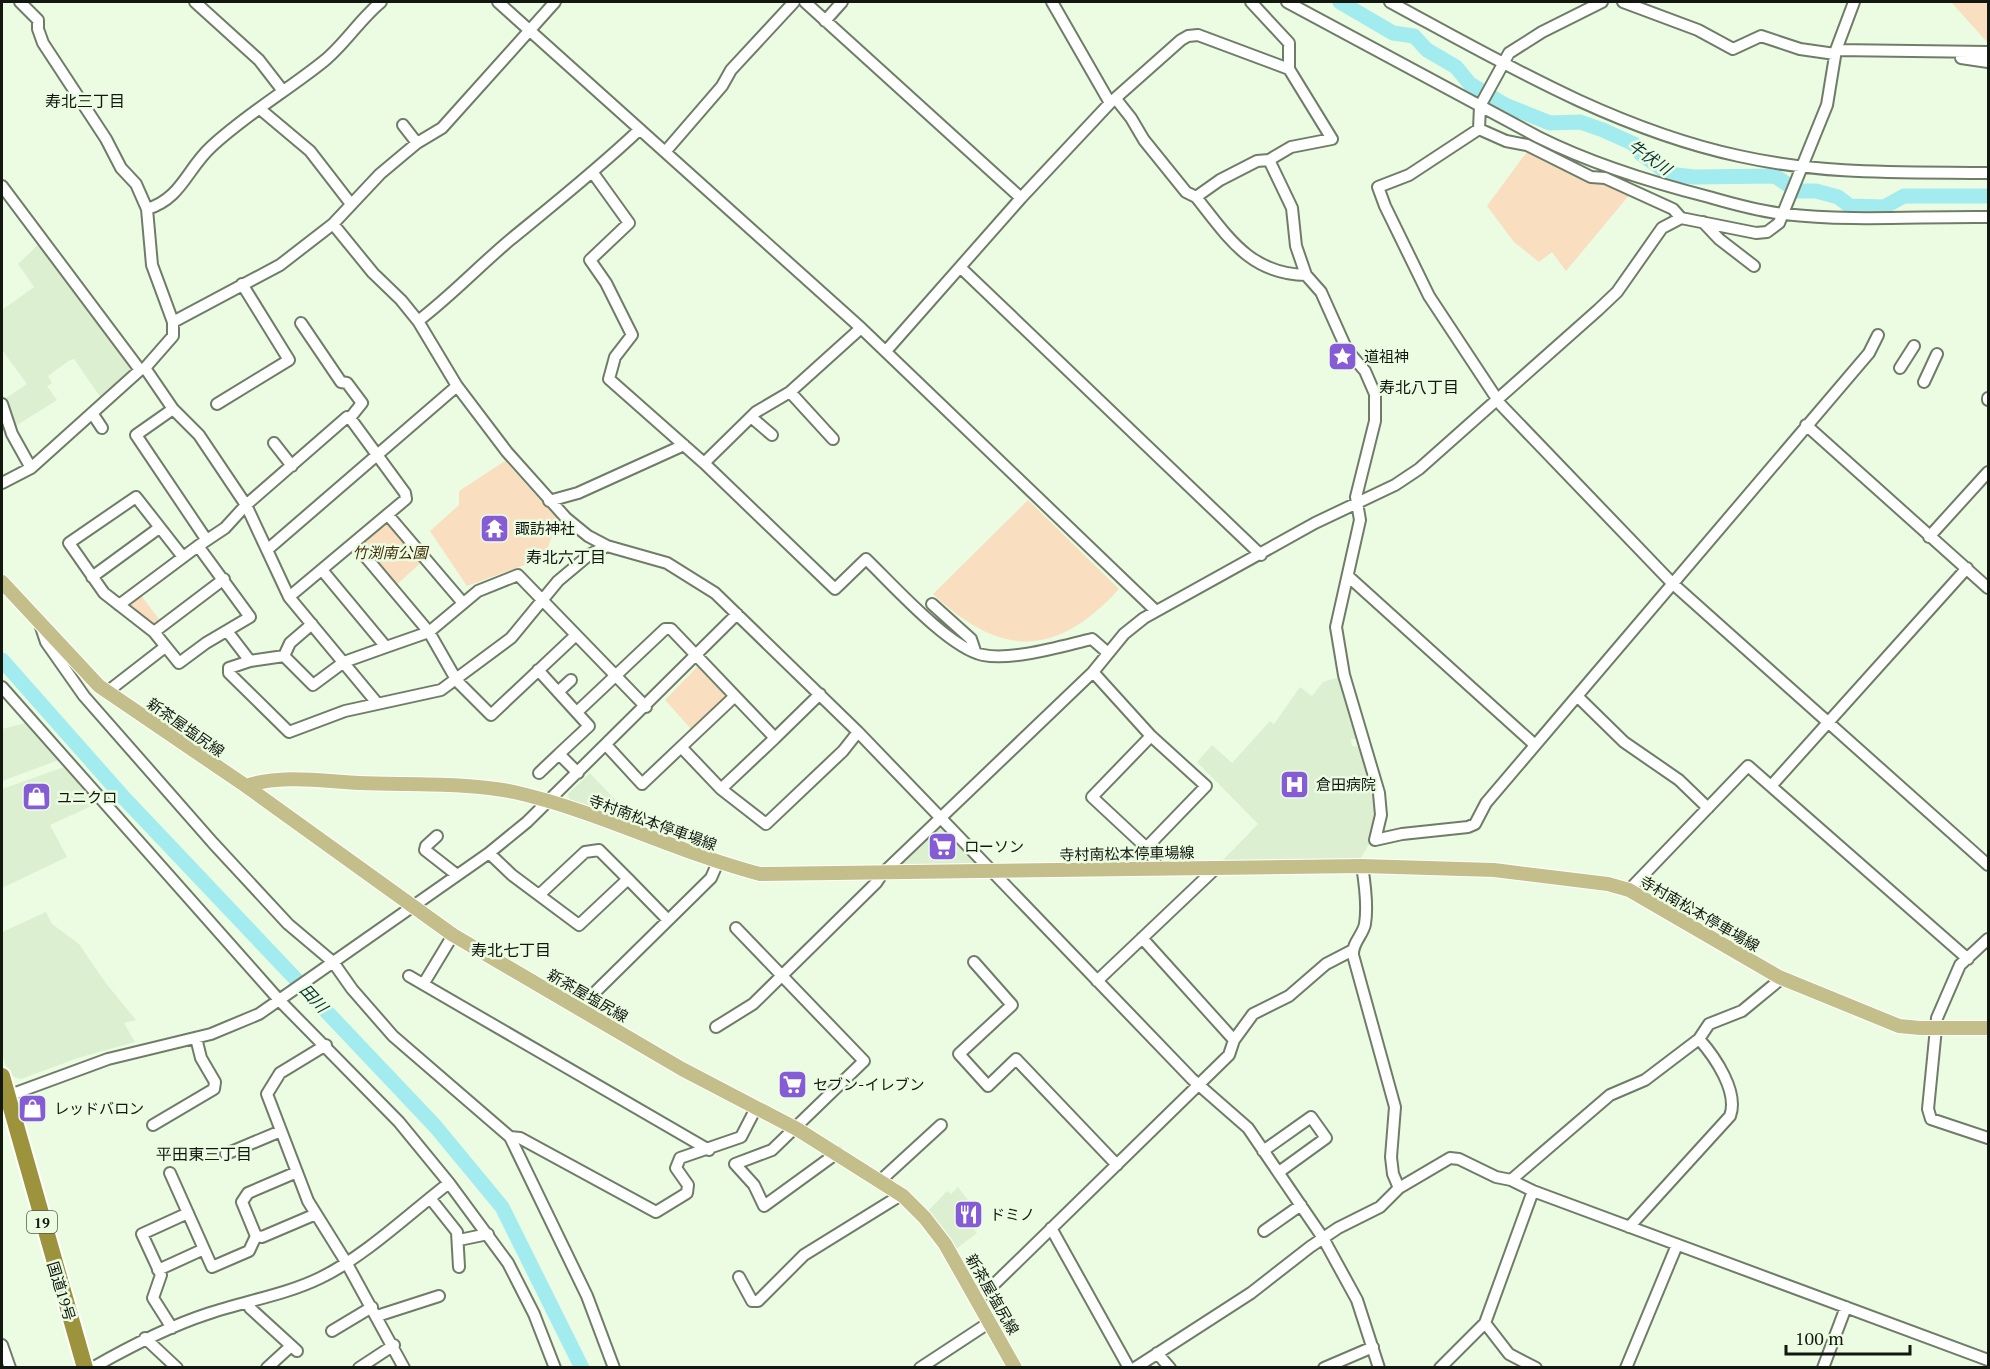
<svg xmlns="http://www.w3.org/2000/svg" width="1990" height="1369" font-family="'PT Serif','Noto Sans JP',serif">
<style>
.built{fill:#dcf0d1}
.green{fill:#f9debf}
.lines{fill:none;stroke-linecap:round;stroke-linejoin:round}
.river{stroke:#a2ecef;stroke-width:15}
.minor-casing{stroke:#6f7d68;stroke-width:14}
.major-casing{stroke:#fff;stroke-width:16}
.highway-casing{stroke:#fff;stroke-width:20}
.minor{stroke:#fff;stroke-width:10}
.major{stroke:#c4be8a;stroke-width:14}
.highway{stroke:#9d933c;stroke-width:16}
.labels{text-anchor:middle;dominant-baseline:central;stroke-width:5;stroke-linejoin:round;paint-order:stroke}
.shield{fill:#ebfce3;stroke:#535c4f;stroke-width:1.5}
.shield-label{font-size:14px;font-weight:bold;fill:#12170f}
.poi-label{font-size:15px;fill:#12170f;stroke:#ebfce3;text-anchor:start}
.park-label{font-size:15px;font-style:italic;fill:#432a05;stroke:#ebfce3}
.street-label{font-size:15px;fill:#12170f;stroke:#ebfce3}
.neighbourhood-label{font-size:16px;fill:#12170f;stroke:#ebfce3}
.water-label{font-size:16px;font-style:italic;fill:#0a3031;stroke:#ebfce3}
</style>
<rect width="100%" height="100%" fill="#ebfce3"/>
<path class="built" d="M 41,242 L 136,371 L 103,401 L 74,359 L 70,360 L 48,376 L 52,383 L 47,386 L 57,400 L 14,427 L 3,400 L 27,384 L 2,350 L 2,310 L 34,287 L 18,264 Z
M 1339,677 L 1357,735 L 1356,739 L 1351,739 L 1352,746 L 1362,747 L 1378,805 L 1371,841 L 1359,861 L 1221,862 L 1258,824 L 1197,762 L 1212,745 L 1232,763 L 1270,721 L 1274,724 L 1300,687 L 1312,696 L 1323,682 Z
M 25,723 L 59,760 L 2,781 L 2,729 Z
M 64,767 L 96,804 L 50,825 L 67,857 L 2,888 L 2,789 Z
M 590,773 L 624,809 L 612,819 L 570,801 L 568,794 Z
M 942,823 L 981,866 L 900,869 L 897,865 Z
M 46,912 L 52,924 L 79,944 L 105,982 L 136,1020 L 124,1023 L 135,1042 L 78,1058 L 21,1079 L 8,1075 L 2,1053 L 2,932 Z
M 958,1187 L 983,1220 L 973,1228 L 977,1233 L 956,1249 L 929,1210 L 947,1191 L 951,1194 Z"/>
<path class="green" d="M 1951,2 L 1988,2 L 1988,43 Z
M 1529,149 L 1631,193 L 1566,271 L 1552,252 L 1539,262 L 1514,242 L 1487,206 Z
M 505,461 L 558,520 L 544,558 L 467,586 L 430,531 L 459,505 L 459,491 Z
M 1028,500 L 1119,589 C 1055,659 1000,657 933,594 Z
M 384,522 L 390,523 L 423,561 L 395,586 L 362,546 L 362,541 Z
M 140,594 L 161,622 L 151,626 L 128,607 L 128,603 Z
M 697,667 L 702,668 L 727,694 L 727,698 L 693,731 L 665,700 Z"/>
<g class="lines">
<path class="river" d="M 1340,2 L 1393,33 L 1414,36 L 1427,50 L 1456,67 L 1470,84 L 1505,105 L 1550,123 L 1580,122 L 1603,130 L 1634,144 L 1641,154 L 1669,174 L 1694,177 L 1775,176 L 1797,191 L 1816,191 L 1838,197 L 1850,206 L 1884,207 L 1904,196 L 1988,196
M 2,660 L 125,799 L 435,1126 L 502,1207 L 582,1368"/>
<defs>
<path id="minor" d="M 20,2 L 38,20 L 38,29 L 43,43 L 106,139 L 121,168 L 136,184 L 147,209 L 152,265 L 173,322 L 173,336 L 145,368
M 195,2 L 259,60 L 283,91
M 498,2 L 861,328 L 1156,611
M 805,2 L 1021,198
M 1052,2 L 1110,103
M 1287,2 L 1538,137 C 1592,164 1650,182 1709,197 C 1733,204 1758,211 1784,214 C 1852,222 1921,216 1988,217
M 1390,2 C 1501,62 1614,129 1739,156 C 1824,175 1902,172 1988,173
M 1602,2 L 1542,32 L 1509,53 L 1480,106 L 1479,129 L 1409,175 L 1378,187 L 1385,206 L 1429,296 L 1501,405 L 1672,583 L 1988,865
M 1623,2 L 1698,30 L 1733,49 L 1761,36 L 1800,49 L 1835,54
M 825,21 L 842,2
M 1836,50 L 1988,52
M 1961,58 L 1988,62
M 1116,99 L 1131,118 L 1144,140 L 1186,192 L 1196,197 C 1228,237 1250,274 1306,275 L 1321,292 L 1347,350 L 1365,371 L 1375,394 L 1375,421 L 1356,497 L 1360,520 L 1336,627 L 1344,675 L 1379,793 L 1381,815 L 1375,840 L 1402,834 L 1468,827 L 1475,824 L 1486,803 L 1869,353 L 1878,335
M 260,109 L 310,151 L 351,204
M 403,125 L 417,143
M 1479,129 L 1506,141 L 1527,145 L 1591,177 L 1605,178 L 1673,209 L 1681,218 L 1756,233 L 1767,232 L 1779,223 L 1827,105 L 1836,50 L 1854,2
M 665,152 L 722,86 L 731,70 L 794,2
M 1269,160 L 1292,208 L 1296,246 L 1306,275
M 593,173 L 629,223 L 590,260 L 606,283 L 632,335 L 615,357 L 609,379 L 704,463 L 835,589 L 866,559 C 892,584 949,648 983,655 C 1013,661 1062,646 1092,639 L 1108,653
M 2,186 L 140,370 L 145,368 L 173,409 L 199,435 L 246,505 L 289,597 L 377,703
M 1196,197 L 1220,180 L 1257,161 L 1269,160 L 1291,147 L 1332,139 L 1289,69 L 1289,43 L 1251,2
M 147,209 C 181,199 187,169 211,147 C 245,115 288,90 324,61 C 345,44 360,19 381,2
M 1703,222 L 1719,239 L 1754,266
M 333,224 L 373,273 L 401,300 L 418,321 L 457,386 L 507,452 L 566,518 L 588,536 L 607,546 L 667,563 L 715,593 L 858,732 L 1192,1079 L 1248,1128 L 1323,1238 L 1357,1300 L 1379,1368
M 961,268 L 1261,555
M 418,321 C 451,296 479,266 510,240 C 554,204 598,169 639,130
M 173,322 L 280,265 L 333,224 L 380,174 L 417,143 L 442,128 L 555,2
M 886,351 L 1021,198 L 1110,103 L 1181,40 L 1188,36 L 1198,35 L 1289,69
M 1900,368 L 1914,346
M 1924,382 L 1937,354
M 790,392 L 833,439
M 1988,400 L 1988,398
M 2,404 L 12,434 L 31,468
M 217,404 L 289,360 L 242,284
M 173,409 L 136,435 L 206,539
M 92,413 L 102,428
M 751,417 L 772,435
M 1806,425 L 1988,588
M 274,443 L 292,466
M 704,463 L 756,412 L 790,392 L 861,328
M 2,483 L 31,468 L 140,370
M 549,501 L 578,493 L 684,445
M 388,515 L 463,603
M 1929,537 L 1988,472
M 354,543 L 429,632 L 457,681 L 491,715 L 576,635
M 267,550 L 457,386
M 183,557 L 136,497 L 69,543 L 104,593 L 154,632 L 179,663 L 206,643 L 250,617 L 198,546 L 225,528 L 246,505 L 347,417 L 350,418 L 362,403 L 347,383 L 341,382 L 301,323
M 322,570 L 386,647 L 429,632 L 478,591 L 518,575 L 646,707
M 92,577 L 159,528
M 1349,577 L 1535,745
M 289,597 L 406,499 L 405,493 L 350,418
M 932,604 L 971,639 L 975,651
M 119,605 L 198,546
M 40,624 L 46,642 L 84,696 L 213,843 L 288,924 L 333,962 L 352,989 L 393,1036 L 510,1137 L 587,1296 L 614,1368
M 227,631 L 250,661 L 284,656 L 313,685 L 344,662 L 386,647
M 154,632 L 224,579
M 284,656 L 290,643 L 312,624
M 250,661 L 229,668 L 229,673 L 289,732 L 345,711 L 441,690 L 511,638 L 558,581 L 589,555 L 607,546
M 538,670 L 589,726 L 559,754 L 578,773
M 1093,672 L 1151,736 L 1206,786 L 1147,847
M 2,687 L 280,1001 L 399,1122 L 449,1183 L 508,1263 L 534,1314 L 555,1368
M 107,692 L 165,647
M 558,692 L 571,680
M 1577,696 L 1624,742 L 1679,780 L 1708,808
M 577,712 L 665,629 L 671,629 L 775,738 L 721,789
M 1151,736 L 1092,797 L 1150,851 L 1157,868
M 775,738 L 820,694
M 607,746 L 642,784 L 681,747 L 721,789 L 766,824 L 843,751 L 858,732
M 681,747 L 735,696
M 539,773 L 559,754
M 1771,786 L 1967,568
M 437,836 L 426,846 L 425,850 L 457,875
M 489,853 L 512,875 L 579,925 L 628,879 L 667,919
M 1362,866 C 1365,884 1368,905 1365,924 C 1363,935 1352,943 1353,955 L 1395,1107 L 1391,1157 L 1393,1174 L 1399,1188
M 1629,890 L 1748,766 L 1968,959
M 539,895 L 585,852 L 599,850 L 628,879
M 736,928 L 864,1061 L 772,1150 L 735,1164 L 754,1185 L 764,1206 L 837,1153
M 1142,938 L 1234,1040
M 1988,939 L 1960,965 L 1937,1018 L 1928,1109 L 1931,1119 L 1988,1138
M 974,962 L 1012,1005 L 959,1054 L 988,1086 L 1016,1059 L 1117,1165
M 409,976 L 709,1150
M 1097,981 L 1216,868
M 424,983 L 453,935
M 578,1009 L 711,878 L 718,862
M 716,1027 L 753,1004 L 876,883 L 882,874 L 1093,672 L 1124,634 L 1144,618 L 1315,523 L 1395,485 L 1419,469 L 1598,310 L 1617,292 L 1662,228 L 1681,218
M 1699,1039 L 1709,1024 L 1742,1011 L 1782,978
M 326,1045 L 280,1073 L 267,1094 L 308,1201 L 346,1262 L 404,1368
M 2,1098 L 108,1059 L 211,1034 L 259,1014 L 489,853 L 527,822 L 737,614
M 153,1125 L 214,1089 L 215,1082 L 201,1058 L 196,1038
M 510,1137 L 520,1138 L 656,1212 L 687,1193 L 688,1185 L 676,1168 L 680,1158 L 741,1137 L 756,1108
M 1263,1151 L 1311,1117 L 1326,1138 L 1279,1172
M 226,1154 L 281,1131
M 297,1172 L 248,1193 L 242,1202 L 256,1236 L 262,1237 L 316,1214
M 170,1173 L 212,1267 L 249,1251 L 256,1236
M 881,1180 L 941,1125
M 1511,1180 L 1610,1095 L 1645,1080 L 1699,1039 C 1715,1057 1739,1092 1730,1116 L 1629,1227
M 430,1198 L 457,1232 L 459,1267
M 1051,1228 L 1129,1368
M 1264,1231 L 1301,1205
M 459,1240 L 488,1234
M 158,1270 L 204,1249
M 739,1277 L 752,1301 L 758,1301 L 804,1255 L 901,1195
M 978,1300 L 1229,1055 L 1234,1040 L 1253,1014 L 1289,996 L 1326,964 L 1353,950
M 248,1302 L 250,1308 L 297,1351
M 377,1316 L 439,1296
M 1485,1323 L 1509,1354 L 1536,1368
M 172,1328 L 153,1298 L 161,1275 L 142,1234 L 188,1213
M 332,1331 L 372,1307
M 145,1338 L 177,1368
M 2,1345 L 10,1368
M 1157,1353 L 1170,1368
M 92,1368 C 129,1347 167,1327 207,1314 C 245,1301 285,1295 320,1278 C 364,1257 410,1213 449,1183
M 267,1368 L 291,1346
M 359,1368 L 394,1345
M 920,1368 L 990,1322
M 1135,1368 L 1251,1293 L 1310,1247 L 1338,1228 L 1380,1207 L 1399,1188 L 1450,1158 L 1459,1159 L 1496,1177 L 1511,1180 L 1533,1191 L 1988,1360
M 1324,1368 L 1373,1347
M 1440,1368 L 1485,1323 L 1533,1191
M 1626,1368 L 1677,1245
M 1823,1368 L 1846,1307"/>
<path id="major" d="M 2,582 L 99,686 L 246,786 L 453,935 L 682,1069 L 797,1129 L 903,1196 L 925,1218 L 945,1244 L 1015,1368
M 246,786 C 280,774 323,781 359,783 C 408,785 466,782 514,792 C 598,811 676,852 760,874 L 1362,866 L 1494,870 L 1608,884 L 1629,890 L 1779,977 L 1899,1026 L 1920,1028 L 1988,1028"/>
<path id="highway" d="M 2,1076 L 85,1368"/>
</defs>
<use href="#minor" class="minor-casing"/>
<use href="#major" class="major-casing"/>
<use href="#highway" class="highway-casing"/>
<use href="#minor" class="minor"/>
<use href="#major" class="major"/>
<use href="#highway" class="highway"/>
</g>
<defs>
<symbol id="sight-square" viewBox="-11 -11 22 22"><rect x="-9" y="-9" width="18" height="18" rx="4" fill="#865cd6" stroke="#ebfce3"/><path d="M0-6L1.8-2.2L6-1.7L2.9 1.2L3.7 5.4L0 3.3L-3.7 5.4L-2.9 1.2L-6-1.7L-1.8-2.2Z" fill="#fff"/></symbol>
<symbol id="temple-square" viewBox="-11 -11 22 22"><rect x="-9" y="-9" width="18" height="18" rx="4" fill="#865cd6" stroke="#ebfce3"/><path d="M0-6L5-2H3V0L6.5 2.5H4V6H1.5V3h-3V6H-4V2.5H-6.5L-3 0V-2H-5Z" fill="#fff"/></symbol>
<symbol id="hospital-square" viewBox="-11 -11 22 22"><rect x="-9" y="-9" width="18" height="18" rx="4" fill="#865cd6" stroke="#ebfce3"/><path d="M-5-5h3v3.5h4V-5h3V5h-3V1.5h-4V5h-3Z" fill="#fff"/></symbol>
<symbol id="shop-square" viewBox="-11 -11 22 22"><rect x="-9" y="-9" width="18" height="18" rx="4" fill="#865cd6" stroke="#ebfce3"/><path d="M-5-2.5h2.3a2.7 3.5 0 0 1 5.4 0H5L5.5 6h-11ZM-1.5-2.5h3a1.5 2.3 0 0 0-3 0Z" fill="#fff"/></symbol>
<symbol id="supermarket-square" viewBox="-11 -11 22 22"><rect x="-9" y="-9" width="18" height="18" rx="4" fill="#865cd6" stroke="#ebfce3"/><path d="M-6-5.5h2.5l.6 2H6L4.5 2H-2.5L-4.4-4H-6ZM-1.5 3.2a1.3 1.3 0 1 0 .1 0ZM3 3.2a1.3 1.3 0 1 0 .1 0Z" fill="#fff"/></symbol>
<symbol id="restaurant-square" viewBox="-11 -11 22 22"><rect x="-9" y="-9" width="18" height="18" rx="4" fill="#865cd6" stroke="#ebfce3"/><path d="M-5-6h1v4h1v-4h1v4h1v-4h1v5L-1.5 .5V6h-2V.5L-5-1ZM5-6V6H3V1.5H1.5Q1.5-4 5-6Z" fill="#fff"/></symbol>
</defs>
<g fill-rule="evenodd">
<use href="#sight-square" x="1326" y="340" width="33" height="33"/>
<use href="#temple-square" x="478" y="512" width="33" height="33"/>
<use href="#hospital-square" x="1278" y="768" width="33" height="33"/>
<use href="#shop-square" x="20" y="780" width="33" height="33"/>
<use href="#supermarket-square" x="926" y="830" width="33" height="33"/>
<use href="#supermarket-square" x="776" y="1068" width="33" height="33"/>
<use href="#shop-square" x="16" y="1092" width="33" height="33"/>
<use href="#restaurant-square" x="952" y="1198" width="33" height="33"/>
</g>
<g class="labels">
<rect class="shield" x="27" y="1211" width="30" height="22" rx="4.5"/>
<g class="shield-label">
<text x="42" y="1222">19</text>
</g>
<g class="poi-label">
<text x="1364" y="356">道祖神</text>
<text x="515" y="528">諏訪神社</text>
<text x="1316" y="784">倉田病院</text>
<text x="57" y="797">ユニクロ</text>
<text x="964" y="846">ローソン</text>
<text x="813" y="1084">セブン-イレブン</text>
<text x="54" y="1108">レッドバロン</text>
<text x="990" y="1214">ドミノ</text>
</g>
<g class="park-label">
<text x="390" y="552">竹渕南公園</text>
</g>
<g class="street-label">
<text transform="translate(186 727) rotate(35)">新茶屋塩尻線</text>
<text transform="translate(653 822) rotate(20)">寺村南松本停車場線</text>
<text transform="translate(1127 853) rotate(-1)">寺村南松本停車場線</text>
<text transform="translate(1700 913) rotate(30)">寺村南松本停車場線</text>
<text transform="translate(588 995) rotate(30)">新茶屋塩尻線</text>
<text transform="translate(62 1291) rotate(73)">国道19号</text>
<text transform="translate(993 1294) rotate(60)">新茶屋塩尻線</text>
</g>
<g class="neighbourhood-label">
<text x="85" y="101">寿北三丁目</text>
<text x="1419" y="387">寿北八丁目</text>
<text x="566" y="557">寿北六丁目</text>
<text x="511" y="950">寿北七丁目</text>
<text x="204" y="1154">平田東三丁目</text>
</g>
<g class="water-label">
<text transform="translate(1650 157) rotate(35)">牛伏川</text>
<text transform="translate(314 998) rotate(47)">田川</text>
</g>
</g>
<rect width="1990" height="1369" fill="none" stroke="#12170f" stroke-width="6"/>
<path d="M1786 1345v9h124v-9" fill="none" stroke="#12170f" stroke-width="3"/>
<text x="1795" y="1345" font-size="18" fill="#12170f" stroke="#ebfce3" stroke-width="4.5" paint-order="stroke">100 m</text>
</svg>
